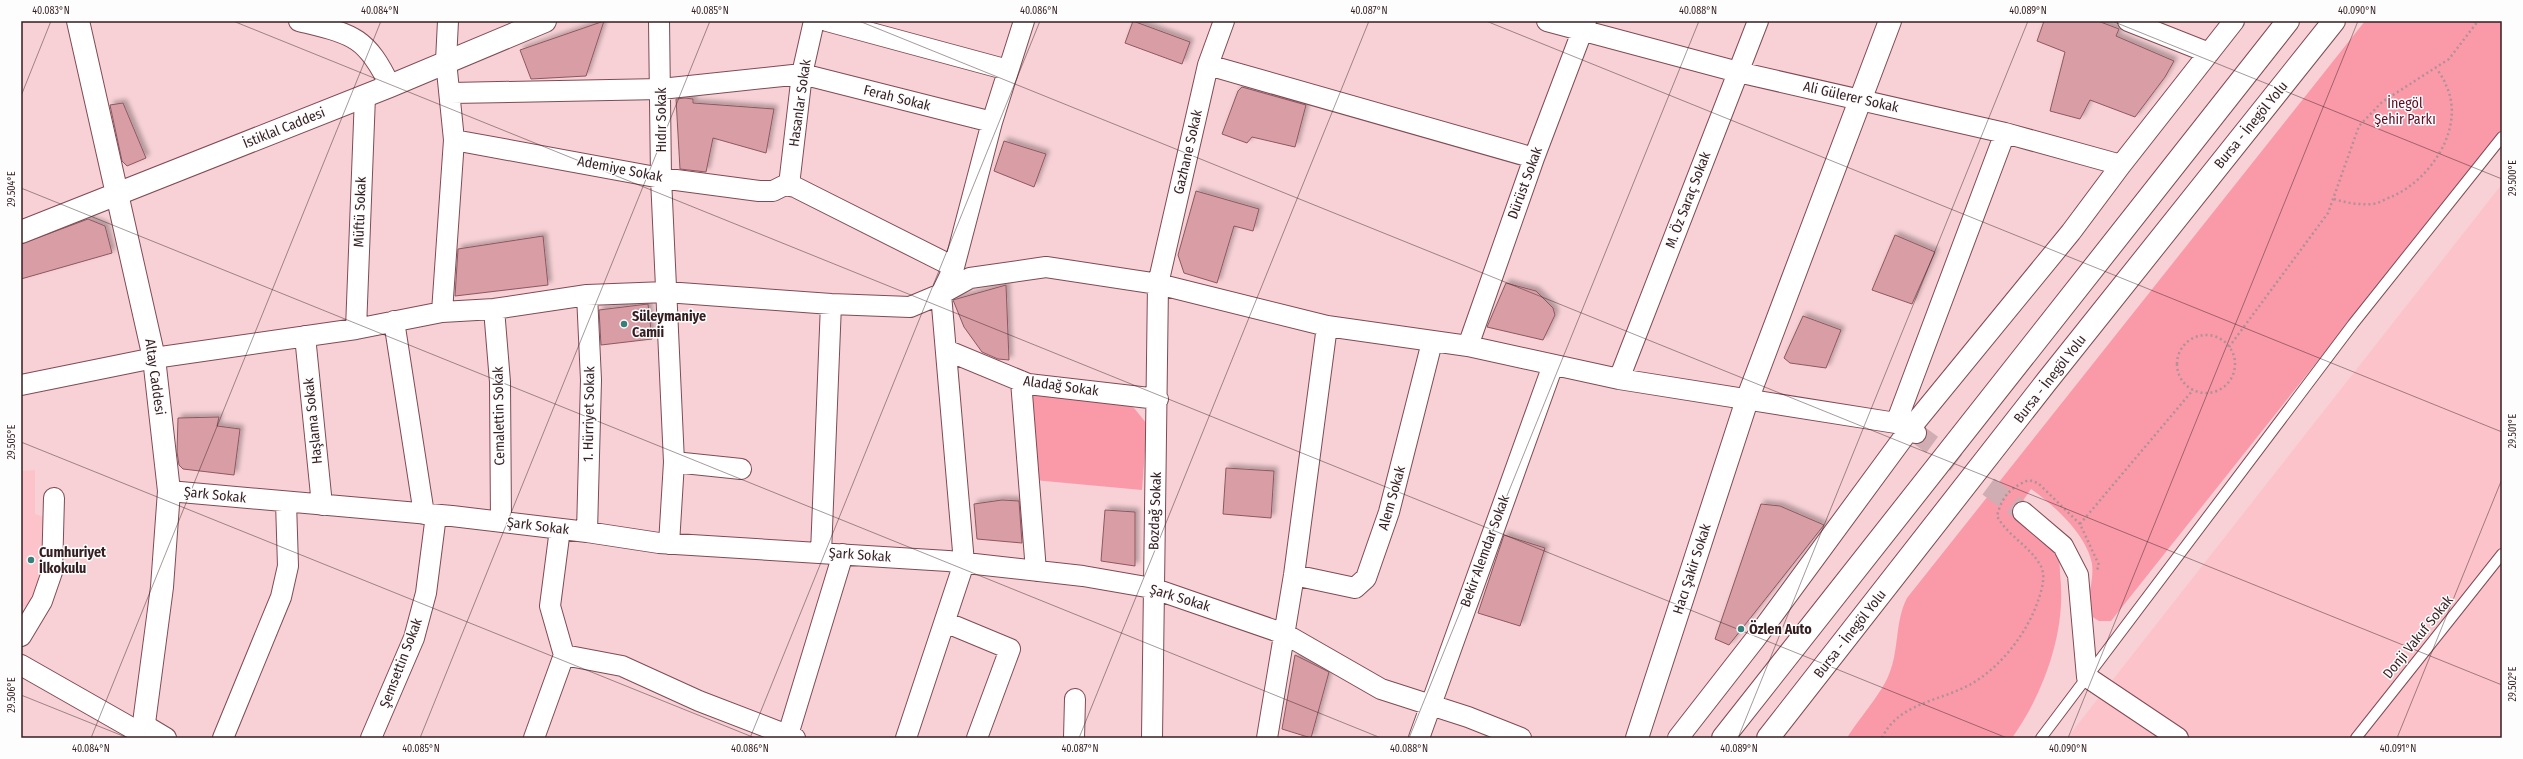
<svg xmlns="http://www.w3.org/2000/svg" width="2523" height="759" font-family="'Fira Sans Condensed',sans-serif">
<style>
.built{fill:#fcc3cb}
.green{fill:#fa9aa9}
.building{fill:#d99da5;stroke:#8d5860;filter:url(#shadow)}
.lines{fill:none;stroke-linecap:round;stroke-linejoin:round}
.street-tunnel{stroke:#d0adb2;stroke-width:20;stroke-dasharray:20 10;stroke-linecap:butt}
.lane-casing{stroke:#7f4b53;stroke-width:12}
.street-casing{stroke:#7f4b53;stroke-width:22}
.secondary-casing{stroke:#7f4b53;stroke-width:24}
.highway-casing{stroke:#7f4b53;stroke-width:24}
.path{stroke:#b19195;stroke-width:2.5;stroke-dasharray:2 3;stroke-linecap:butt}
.lane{stroke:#fff;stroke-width:10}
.street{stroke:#fff;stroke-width:20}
.secondary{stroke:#fff;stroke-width:22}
.highway{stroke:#fff;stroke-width:22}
.ticks{fill:none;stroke:#341e21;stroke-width:1;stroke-opacity:0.45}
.poi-dot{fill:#377f7b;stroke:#fdfdfd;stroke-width:1.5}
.labels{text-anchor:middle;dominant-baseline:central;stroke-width:3;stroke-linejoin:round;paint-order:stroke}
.street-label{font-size:14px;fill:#341e21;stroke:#fdfdfd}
.park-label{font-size:14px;fill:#5e0a24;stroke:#fdfdfd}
.poi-label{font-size:14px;font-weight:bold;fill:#341e21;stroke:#fdfdfd;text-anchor:start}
.neatline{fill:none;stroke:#341e21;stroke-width:1.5}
.ticks-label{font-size:10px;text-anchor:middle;fill:#341e21}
</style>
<defs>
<filter id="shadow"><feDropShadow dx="3.5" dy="-3.5" stdDeviation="2" flood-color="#0004"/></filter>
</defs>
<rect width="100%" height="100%" fill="#f7d1d6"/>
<path class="built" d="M 2502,184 L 2502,738 L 2067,738 Z
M 35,470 L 35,514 L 44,517 L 36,603 L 21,608 L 21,471 Z"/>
<path class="green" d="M 2365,21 L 2502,21 L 2502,129 L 2111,621 L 2099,621 L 2086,613 C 2088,598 2094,578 2092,564 C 2087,535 2054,505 2031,489 L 2015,512 C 2031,525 2048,537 2057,556 C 2060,561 2060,568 2060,574 C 2067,630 2044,693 2012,738 L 1847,738 C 1858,720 1879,696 1887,679 C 1900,653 1894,623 1907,598 Z
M 1027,395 L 1123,403 L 1134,408 L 1147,424 L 1142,490 L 1034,480 Z"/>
<path class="building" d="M 604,21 L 586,76 L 531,79 L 520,50 Z
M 1133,21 L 1190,42 L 1182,64 L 1125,43 Z
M 2044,21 L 2098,21 L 2119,29 L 2116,36 L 2174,61 L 2165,77 L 2135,117 L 2090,100 L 2080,119 L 2050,111 L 2065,52 L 2037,41 Z
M 1242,87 L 1306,105 L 1295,147 L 1252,137 L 1247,143 L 1222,134 L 1238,91 Z
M 685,98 L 693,99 L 693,103 L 774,109 L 766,153 L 713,138 L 706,172 L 680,169 L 676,99 Z
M 123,103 L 146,158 L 127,166 L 122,161 L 110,105 Z
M 1004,141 L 1046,154 L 1034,187 L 994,171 Z
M 1196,191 L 1259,209 L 1253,231 L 1234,226 L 1217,283 L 1184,273 L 1178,255 Z
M 88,219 L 105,226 L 112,253 L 21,279 L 21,244 Z
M 1895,235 L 1935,252 L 1912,304 L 1872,290 Z
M 543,236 L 548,285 L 455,296 L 458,249 Z
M 1506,283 L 1536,291 L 1553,308 L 1555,315 L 1543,340 L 1487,327 Z
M 1006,285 L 1009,360 L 998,359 L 982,352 L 964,327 L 953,300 Z
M 648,304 L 652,339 L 601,345 L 599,310 Z
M 1803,316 L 1841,330 L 1826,368 L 1790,363 L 1784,358 Z
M 219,417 L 217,426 L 240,429 L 234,475 L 183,469 L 179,465 L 177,452 L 178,418 Z
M 1226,468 L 1274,471 L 1271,518 L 1223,514 Z
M 1002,500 L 1019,501 L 1022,543 L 977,539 L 974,504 Z
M 1761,504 L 1780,506 L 1824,525 L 1729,645 L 1715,639 Z
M 1105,510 L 1135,512 L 1135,566 L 1101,561 Z
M 1504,535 L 1545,548 L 1520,626 L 1478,613 Z
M 1295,655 L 1329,672 L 1311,738 L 1282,729 Z"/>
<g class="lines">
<path class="street-tunnel" d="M 1916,433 L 2023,512"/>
<defs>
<path id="lane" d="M 2041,738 L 2353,324 L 2502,137
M 2356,738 L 2502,554"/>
<path id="street" d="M 299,21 C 351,34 366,35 390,86
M 659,21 L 661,178 L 674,462 L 669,544
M 827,21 L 1008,70
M 1547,21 L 1738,72 L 2005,133 L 2121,165
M 2128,21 L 2209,53
M 1208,65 L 1534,158
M 451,93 L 661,89 L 802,74 L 992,122
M 454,140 L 661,178 L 759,191 L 773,191 L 785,185 L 795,187 L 954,267
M 789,185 L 802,74 L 814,21
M 494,309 L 500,382 L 501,522
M 442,312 L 454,140 L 446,61 L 448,21
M 394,321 L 424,514
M 356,329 L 365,96
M 305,336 L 322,505
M 1468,346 L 1534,158 L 1586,21
M 946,350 L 1028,384 L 1158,399
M 1619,379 L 1758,21
M 1021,381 L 1036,571
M 21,385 L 154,358 L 356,329 L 442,312 L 494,309 L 587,295 L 666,292 L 831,304 L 910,307 L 941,294 L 970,278 L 1046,267 L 1158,284 L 1327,326 L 1468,346 L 1619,379 L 1896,423 L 1916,433
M 1896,423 L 2005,133
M 674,462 L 741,469
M 169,491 L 452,516 L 587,532 L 659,543 L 948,561 L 1083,576 L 1152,588 L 1285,634 L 1381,689 L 1468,717 L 1521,738
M 2023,512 L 2063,546 L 2078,575 L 2087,677 L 2178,738
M 587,532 L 591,380 L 587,295
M 821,553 L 831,304
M 1294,575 L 1355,588 L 1366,578 L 1389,512 L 1432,342
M 945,622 L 1010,649 L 977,738
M 21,636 L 42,601 L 52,572 L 54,498
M 564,655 L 622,666 L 699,701 L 795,738
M 21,665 L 144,735
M 146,726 L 166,738
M 223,738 L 281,597 L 288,566 L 286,502
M 371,738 L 414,638 L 426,593 L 436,515
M 534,738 L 564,655 L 550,606 L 560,529
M 787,738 L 843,554
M 906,738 L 964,563 L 941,294 L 954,267 L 992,122 L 1024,21
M 1074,738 L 1075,699
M 1152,738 L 1158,284 L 1208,65 L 1224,21
M 1267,738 L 1294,575 L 1327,326
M 1419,738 L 1553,365
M 1678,738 L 1756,638 L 1909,430 L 2071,232 L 2121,165 L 2234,21"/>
<path id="secondary" d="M 78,21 L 154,358 L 169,491 L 162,587 L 142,738
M 21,232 L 390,86 L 545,21
M 1637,738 L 1747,400 L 1890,21"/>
<path id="highway" d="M 1723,738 L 2288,21
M 1768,738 L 2047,381 L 2334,21"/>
</defs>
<use href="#lane" class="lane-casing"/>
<use href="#street" class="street-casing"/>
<use href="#secondary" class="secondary-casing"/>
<use href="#highway" class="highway-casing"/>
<path class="path" d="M 2334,199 C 2347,203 2359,205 2373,204 C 2380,203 2387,198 2393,196 C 2431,179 2466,127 2446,85 C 2444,79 2440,74 2437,69
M2177 364a29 29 0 1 1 58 0a29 29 0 1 1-58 0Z
M 2229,347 L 2328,213 L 2359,126 L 2382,102 L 2449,59 L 2478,21
M 2080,524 L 2193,390
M 1882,738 C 1898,703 1941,701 1971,684 C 2001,667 2027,633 2038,601 C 2042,589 2047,574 2039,563 C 2028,545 2007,535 1997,516 C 2002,496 2011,487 2029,480 L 2038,483 L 2080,524 L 2099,565 L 2097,570"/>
<use href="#lane" class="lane"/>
<use href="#street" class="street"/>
<use href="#secondary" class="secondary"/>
<use href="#highway" class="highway"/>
</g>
<path class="ticks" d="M 233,21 L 2007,738M 859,21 L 2502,685M 1486,21 L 2502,432M 2112,21 L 2502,179M 21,96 L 51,21M 21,188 L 1381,738M 21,442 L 755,738M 21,695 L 128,738M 91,738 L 381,21M 420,738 L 710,21M 750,738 L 1040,21M 1079,738 L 1369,21M 1409,738 L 1699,21M 1738,738 L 2028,21M 2068,738 L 2358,21M 2397,738 L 2502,479"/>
<g class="poi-dot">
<circle cx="624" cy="324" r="4"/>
<circle cx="31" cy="560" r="4"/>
<circle cx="1741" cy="629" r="4"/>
</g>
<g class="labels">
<g class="street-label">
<text transform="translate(1851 97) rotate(13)">Ali Gülerer Sokak</text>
<text transform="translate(897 98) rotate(14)">Ferah Sokak</text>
<text transform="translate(800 103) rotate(-82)">Hasanlar Sokak</text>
<text transform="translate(661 120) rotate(-90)">Hıdır Sokak</text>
<text transform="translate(2251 125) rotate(-51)">Bursa - İnegöl Yolu</text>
<text transform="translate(284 128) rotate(-22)">İstiklal Caddesi</text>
<text transform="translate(1188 152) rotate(-77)">Gazhane Sokak</text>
<text transform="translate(620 169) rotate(11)">Ademiye Sokak</text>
<text transform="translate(1525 183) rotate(-70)">Dürüst Sokak</text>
<text transform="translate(1688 200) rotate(-69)">M. Öz Saraç Sokak</text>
<text transform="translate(360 212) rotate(-88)">Müftü Sokak</text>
<text transform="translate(155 377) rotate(82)">Altay Caddesi</text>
<text transform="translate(2050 379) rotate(-52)">Bursa - İnegöl Yolu</text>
<text transform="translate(1061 386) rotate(8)">Aladağ Sokak</text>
<text transform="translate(589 414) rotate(-89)">1. Hürriyet Sokak</text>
<text transform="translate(499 416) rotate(-91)">Cemalettin Sokak</text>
<text transform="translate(313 421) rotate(-96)">Haşlama Sokak</text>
<text transform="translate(215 495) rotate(6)">Şark Sokak</text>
<text transform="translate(1392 498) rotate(-74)">Alem Sokak</text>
<text transform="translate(1155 511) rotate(-88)">Bozdağ Sokak</text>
<text transform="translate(538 526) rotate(7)">Şark Sokak</text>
<text transform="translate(1485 551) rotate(-70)">Bekir Alemdar Sokak</text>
<text transform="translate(860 555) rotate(4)">Şark Sokak</text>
<text transform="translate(1692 569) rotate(-72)">Hacı Şakir Sokak</text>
<text transform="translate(1180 598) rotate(17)">Şark Sokak</text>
<text transform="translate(1850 634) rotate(-52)">Bursa - İnegöl Yolu</text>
<text transform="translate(2418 637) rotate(-51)">Donji Vakuf Sokak</text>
<text transform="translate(401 663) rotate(-69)">Şemsettin Sokak</text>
</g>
<g class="park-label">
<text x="2405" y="103">İnegöl<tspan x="2405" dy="16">Şehir Parkı</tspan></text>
</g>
<g class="poi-label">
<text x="632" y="316">Süleymaniye<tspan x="632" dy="16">Camii</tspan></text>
<text x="39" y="552">Cumhuriyet<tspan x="39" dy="16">İlkokulu</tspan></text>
<text x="1749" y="629">Özlen Auto</text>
</g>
</g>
<rect width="2523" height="759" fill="none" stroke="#fdfdfd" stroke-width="44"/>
<rect x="22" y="22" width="2479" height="715" class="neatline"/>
<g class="ticks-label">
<text x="51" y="14">40.083°N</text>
<text x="380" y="14">40.084°N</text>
<text x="710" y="14">40.085°N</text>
<text x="1039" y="14">40.086°N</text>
<text x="1369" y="14">40.087°N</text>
<text x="1698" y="14">40.088°N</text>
<text x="2028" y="14">40.089°N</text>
<text x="2357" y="14">40.090°N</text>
<text transform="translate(2512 178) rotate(-90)" y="4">29.500°E</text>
<text transform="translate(11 189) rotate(-90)" y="4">29.504°E</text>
<text transform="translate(2512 431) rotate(-90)" y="4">29.501°E</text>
<text transform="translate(11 442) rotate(-90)" y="4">29.505°E</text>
<text transform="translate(2512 684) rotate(-90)" y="4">29.502°E</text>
<text transform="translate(11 695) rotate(-90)" y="4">29.506°E</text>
<text x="91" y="752">40.084°N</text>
<text x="421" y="752">40.085°N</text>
<text x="750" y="752">40.086°N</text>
<text x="1080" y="752">40.087°N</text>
<text x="1409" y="752">40.088°N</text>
<text x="1739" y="752">40.089°N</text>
<text x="2068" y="752">40.090°N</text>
<text x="2398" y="752">40.091°N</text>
</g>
</svg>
